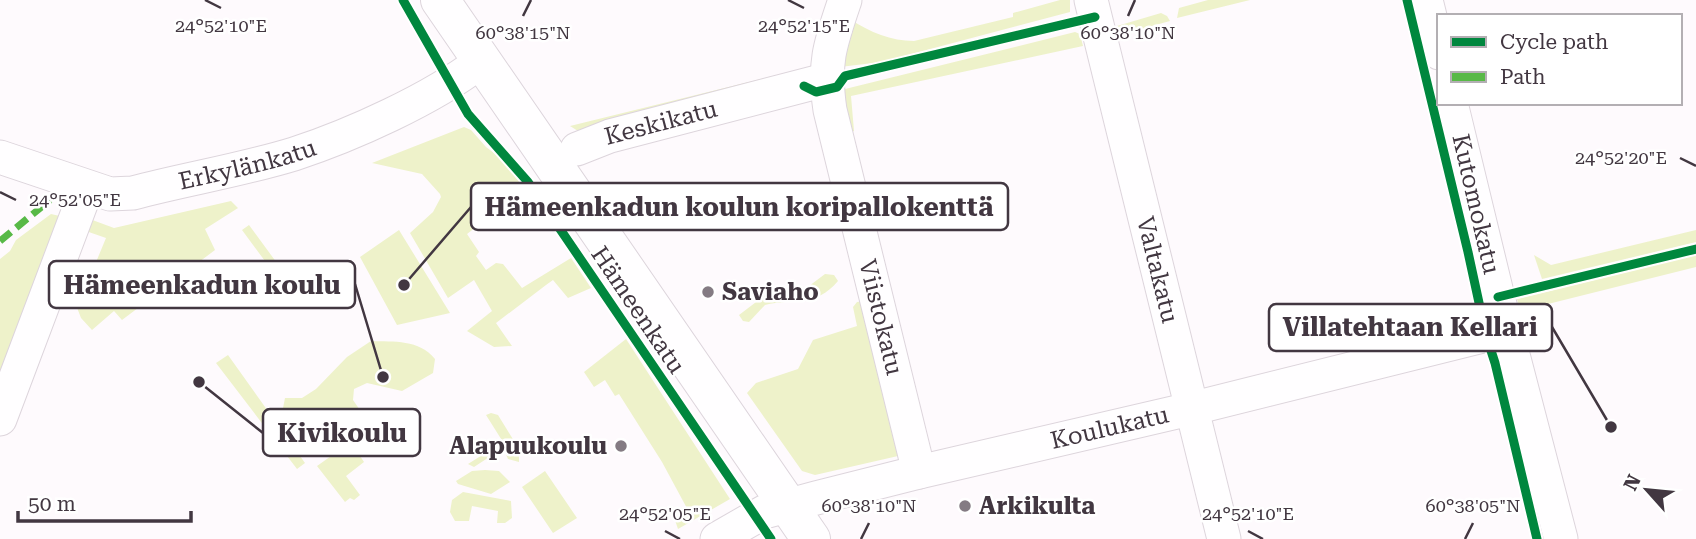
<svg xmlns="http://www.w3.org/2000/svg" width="1696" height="539" font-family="'Roboto Serif',serif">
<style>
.green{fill:#eef2ca}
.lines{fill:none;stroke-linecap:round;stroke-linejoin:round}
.minor-casing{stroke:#ddd5dc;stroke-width:35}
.major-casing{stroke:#ddd5dc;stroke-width:40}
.minor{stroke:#fffeff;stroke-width:33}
.major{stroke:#fffeff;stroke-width:38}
.quiet{stroke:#58b947;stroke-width:7;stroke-dasharray:14 7;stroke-linecap:butt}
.cycleway-casing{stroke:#fff;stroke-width:13}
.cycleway{stroke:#00873e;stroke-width:9}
.ticks{fill:none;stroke:#423741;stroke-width:2.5}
.poi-dot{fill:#847b83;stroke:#fff;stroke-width:2.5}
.labels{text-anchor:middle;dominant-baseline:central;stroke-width:5;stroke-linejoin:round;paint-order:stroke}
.street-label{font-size:24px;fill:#423741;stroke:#fff}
.poi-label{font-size:24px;font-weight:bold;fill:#423741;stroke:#fff;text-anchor:start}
.ticks-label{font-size:18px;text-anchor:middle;fill:#423741;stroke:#fff;stroke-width:5;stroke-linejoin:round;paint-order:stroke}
.leader{fill:none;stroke:#423741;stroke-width:2.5}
.callout-dot{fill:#423741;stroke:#fff;stroke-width:2.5}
.callout{fill:#fff;stroke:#423741;stroke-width:2.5}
.callout-label{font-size:26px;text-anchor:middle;font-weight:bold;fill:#423741}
</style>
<rect width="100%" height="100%" fill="#fefafd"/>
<path class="green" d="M 1060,0 L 1070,0 L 1070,12 L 881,62 L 840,67 L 851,20 C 870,32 891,41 914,41 L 1013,17 L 1013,13 Z
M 1208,0 L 1250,0 L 1177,18 L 1179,8 Z
M 1161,13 L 1167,16 L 1170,21 L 1119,35 L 1117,26 Z
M 1075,32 L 1080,34 L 1083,46 L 851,96 L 854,131 L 847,134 L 837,91 Z
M 785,73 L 779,83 L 578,131 L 570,126 Z
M 464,127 L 471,130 L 486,147 L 502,159 L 525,189 L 467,234 L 479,252 L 476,256 L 486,270 L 496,263 L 503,264 L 522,288 L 571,258 L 591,288 L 568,298 L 553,280 L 546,285 L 496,323 L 512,346 L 494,347 L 467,331 L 492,311 L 474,280 L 448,298 L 410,233 L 433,212 L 441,197 L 440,194 L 422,174 L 372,163 Z
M 231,201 L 238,208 L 205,229 L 215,250 L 122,320 L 114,311 L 92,330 L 81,318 L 71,292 L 82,296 L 106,238 L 83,230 L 87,218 L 114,228 Z
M 51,214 L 64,217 L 0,382 L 0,259 L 10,251 L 16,240 Z
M 249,225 L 285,274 L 265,292 L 258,290 L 276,276 L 242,230 Z
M 399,230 L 450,313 L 397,325 L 360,257 Z
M 1696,230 L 1696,242 L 1542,279 L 1534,255 L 1551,265 Z
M 1696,255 L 1696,267 L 1520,311 L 1517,299 Z
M 825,274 L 834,275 L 838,281 C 815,308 793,298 765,305 L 749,322 L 743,321 L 739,315 L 768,293 L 805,289 Z
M 865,301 L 900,445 L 898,456 L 815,475 L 802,471 L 747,393 L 756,383 L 798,369 L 813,340 L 857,326 L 853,307 L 857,302 Z
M 626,339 L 730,499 L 678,529 L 675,520 L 689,512 L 662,462 L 619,394 L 615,396 L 605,380 L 594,387 L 584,372 Z
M 371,341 C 394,342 419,339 435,359 L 433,373 L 402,391 L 367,383 L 354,389 L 353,400 L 364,416 L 355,434 C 332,420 320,423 294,425 L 282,413 L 285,398 L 302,398 L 316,389 L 347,357 Z
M 228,355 L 305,463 L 297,469 L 216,363 Z
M 491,413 L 498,415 L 519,449 L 519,462 L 508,459 L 503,448 L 474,467 L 468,464 L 503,442 L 486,415 Z
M 348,448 L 356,450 L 364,462 L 346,476 L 360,495 L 354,500 L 350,498 L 345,502 L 317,466 L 341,449 Z
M 485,470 L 499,471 L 510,482 L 491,494 L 458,484 L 456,481 L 472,471 Z
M 545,471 L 577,518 L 553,533 L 522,487 Z
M 463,492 L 511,501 L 512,518 L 505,523 L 497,523 L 498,511 L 472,506 L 469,521 L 455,521 L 450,512 L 452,500 Z"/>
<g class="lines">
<defs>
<g id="minor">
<path id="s1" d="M 845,0 C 830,44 823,63 830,110 L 919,472"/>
<path id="s2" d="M 1091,0 L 1224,539"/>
<path d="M 1426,0 L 1439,53"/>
<path d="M 1451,103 L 1498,297 L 1561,539"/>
<path id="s3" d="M 577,149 L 610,136 L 825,80"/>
<path id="s4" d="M 0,157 L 110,194 L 133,193 C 186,179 242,170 294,154 C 352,135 432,99 480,62"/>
<path d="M 0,419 L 87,188"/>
<path id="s5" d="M 717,539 L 764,512 L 816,498 L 919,472 L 1190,409 L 1507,330"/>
</g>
<path id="major" d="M 440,0 L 811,539"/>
</defs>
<use href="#minor" class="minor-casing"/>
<use href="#major" class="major-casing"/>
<use href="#minor" class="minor"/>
<use href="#major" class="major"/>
<path class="quiet" d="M 0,241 L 50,200"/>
<defs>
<path id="cycleway" d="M 403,0 L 468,114 L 528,182 L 771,539
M 1407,0 L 1468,252 L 1486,335 L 1495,363 L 1537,539
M 804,86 L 816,92 L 837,87 L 845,76 L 1095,17
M 1498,297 L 1696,249"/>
</defs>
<use href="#cycleway" class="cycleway-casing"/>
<use href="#cycleway" class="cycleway"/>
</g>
<path class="ticks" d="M 205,0 L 221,8M 788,0 L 804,8M 523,16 L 531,0M 1128,16 L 1135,0M 1680,158 L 1696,166M 0,192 L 16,200M 665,531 L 680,539M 1248,531 L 1263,539M 861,539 L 869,523M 1465,539 L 1473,523"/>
<g class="poi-dot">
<circle cx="708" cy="292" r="7"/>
<circle cx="621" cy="446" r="7"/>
<circle cx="965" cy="506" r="7"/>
</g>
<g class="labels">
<g class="street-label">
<text stroke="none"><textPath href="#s3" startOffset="88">Keskikatu</textPath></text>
<text stroke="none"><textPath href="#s4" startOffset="257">Erkylänkatu</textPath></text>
<text transform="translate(1476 204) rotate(77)">Kutomokatu</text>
<text stroke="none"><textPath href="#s2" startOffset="278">Valtakatu</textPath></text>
<text transform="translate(638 310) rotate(56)">Hämeenkatu</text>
<text stroke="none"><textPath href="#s1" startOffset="326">Viistokatu</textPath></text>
<text stroke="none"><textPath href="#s5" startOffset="410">Koulukatu</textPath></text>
</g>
<g class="poi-label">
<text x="722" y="292">Saviaho</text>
<text x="607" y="446" text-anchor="end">Alapuukoulu</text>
<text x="979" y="506">Arkikulta</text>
</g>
</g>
<g class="ticks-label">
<text x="221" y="32">24°52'10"E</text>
<text x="804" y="32">24°52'15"E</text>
<text x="523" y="39">60°38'15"N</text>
<text x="1128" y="39">60°38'10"N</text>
<text x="1621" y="164">24°52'20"E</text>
<text x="75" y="206">24°52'05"E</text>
<text x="869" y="512">60°38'10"N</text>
<text x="1473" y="512">60°38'05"N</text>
<text x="665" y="520">24°52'05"E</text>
<text x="1248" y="520">24°52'10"E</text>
</g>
<path class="leader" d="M404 285L471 207M383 377L355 284M1611 427L1552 327M199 382L263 433"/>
<g class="callout-dot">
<circle cx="404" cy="285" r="7"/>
<circle cx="383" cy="377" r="7"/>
<circle cx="1611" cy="427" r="7"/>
<circle cx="199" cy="382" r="7"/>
</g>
<g class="callout">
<rect x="471" y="183" width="537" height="47" rx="7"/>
<rect x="49" y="261" width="306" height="47" rx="7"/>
<rect x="1269" y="304" width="283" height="47" rx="7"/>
<rect x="263" y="409" width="157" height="47" rx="7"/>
</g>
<g class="callout-label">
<text x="739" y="216">Hämeenkadun koulun koripallokenttä</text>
<text x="202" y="294">Hämeenkadun koulu</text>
<text x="1410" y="336">Villatehtaan Kellari</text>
<text x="342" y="442">Kivikoulu</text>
</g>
<rect x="1437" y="14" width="245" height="91" fill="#ffffff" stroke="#b3afb3" stroke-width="2"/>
<rect x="1451" y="37" width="35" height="10" fill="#00873e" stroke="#b3afb3" stroke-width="2"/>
<text x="1500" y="49" font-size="21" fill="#423741">Cycle path</text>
<rect x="1451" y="72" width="35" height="10" fill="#58b947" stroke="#b3afb3" stroke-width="2"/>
<text x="1500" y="84" font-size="21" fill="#423741">Path</text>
<g transform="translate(1647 490) rotate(297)" stroke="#ffffff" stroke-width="5" paint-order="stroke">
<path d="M0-5L12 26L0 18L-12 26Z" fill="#423741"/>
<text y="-10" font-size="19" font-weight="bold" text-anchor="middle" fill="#423741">N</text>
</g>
<path d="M18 511v10h173v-10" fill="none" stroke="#423741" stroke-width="3.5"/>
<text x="28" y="511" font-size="21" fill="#423741" stroke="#ffffff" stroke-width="5" paint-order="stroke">50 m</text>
</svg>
